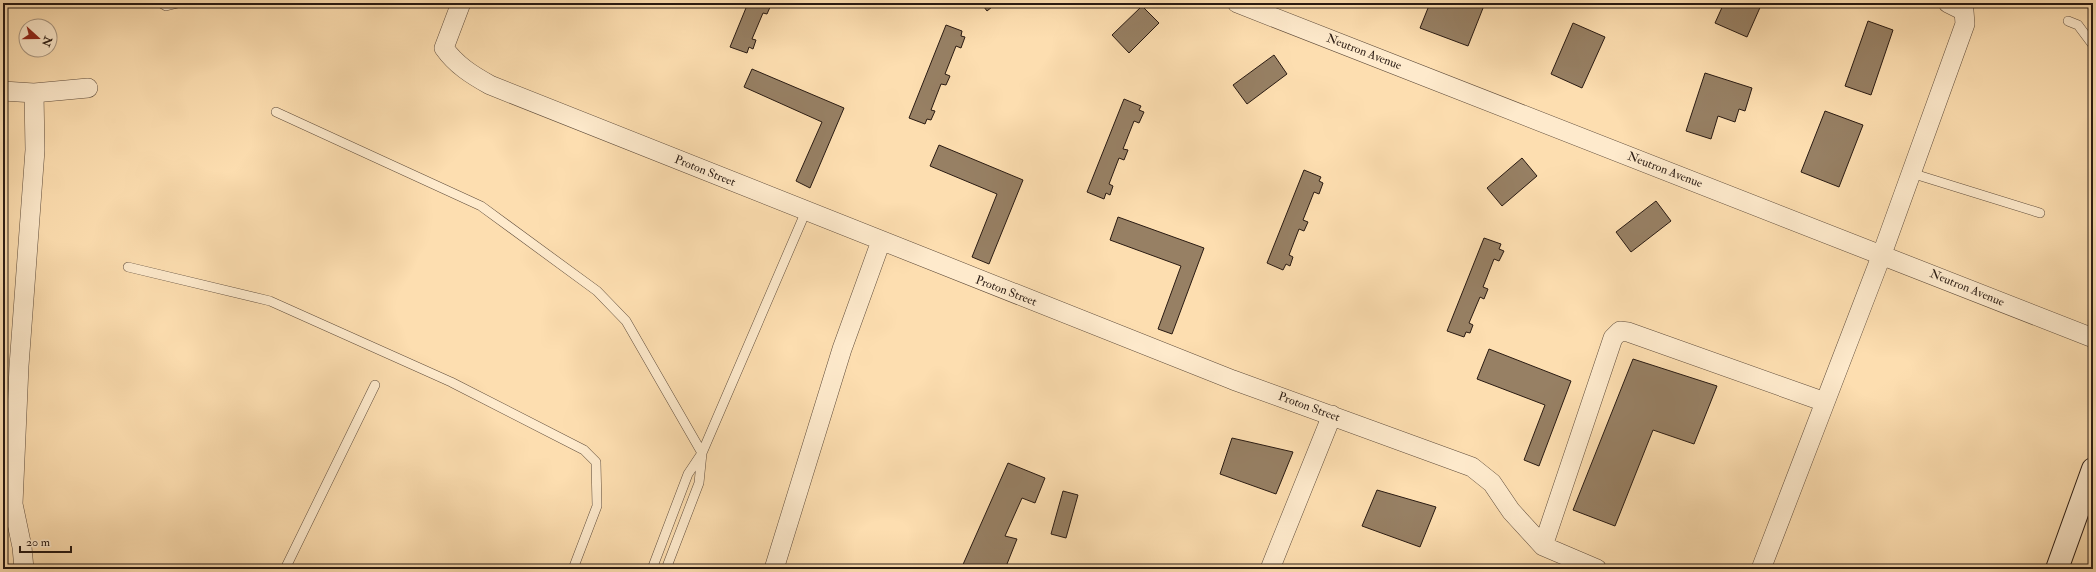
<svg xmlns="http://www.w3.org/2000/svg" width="2096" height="572" font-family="'IM FELL Double Pica',serif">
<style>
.building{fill:#978064;stroke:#291a12}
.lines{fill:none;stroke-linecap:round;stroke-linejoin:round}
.service-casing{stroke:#5e4b3a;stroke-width:10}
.minor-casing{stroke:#5e4b3a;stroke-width:20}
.secondary-casing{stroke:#291a12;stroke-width:24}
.service{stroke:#feeacc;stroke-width:9}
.minor{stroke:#feeacc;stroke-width:19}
.secondary{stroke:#feeacc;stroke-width:22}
.labels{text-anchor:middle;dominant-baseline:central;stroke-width:3;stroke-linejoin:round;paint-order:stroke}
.street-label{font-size:12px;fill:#291a12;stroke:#feeacc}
</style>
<rect width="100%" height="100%" fill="#fddeb0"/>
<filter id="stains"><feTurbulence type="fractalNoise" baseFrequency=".005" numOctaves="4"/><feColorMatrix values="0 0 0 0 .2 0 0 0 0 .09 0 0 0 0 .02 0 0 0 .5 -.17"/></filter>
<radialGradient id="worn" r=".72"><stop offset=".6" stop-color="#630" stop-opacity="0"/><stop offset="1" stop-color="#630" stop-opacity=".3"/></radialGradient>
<path class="building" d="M 748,3 L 771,5 L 767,14 L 763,13 L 752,39 L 756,40 L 753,49 L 749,47 L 747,53 L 730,47 Z
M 981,3 L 997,3 L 987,11 Z
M 1430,3 L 1485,3 L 1468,46 L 1420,28 Z
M 1724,3 L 1762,3 L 1747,37 L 1715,23 Z
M 1142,6 L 1159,23 L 1129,53 L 1112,35 Z
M 1868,21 L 1893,30 L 1871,95 L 1845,86 Z
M 1573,23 L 1605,37 L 1582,88 L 1551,74 Z
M 946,25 L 962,31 L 961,36 L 965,37 L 961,48 L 956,46 L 945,74 L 950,76 L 946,85 L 941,84 L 931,110 L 935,111 L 931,120 L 927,119 L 925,124 L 909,118 Z
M 1274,55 L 1287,74 L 1247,104 L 1233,85 Z
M 752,69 L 844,108 L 810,188 L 796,181 L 822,122 L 744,87 Z
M 1705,73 L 1752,88 L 1745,111 L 1739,109 L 1735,122 L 1718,116 L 1711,139 L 1686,131 Z
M 1124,99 L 1141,106 L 1139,110 L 1144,112 L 1139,123 L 1134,121 L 1123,149 L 1128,150 L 1124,160 L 1119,158 L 1109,184 L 1113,186 L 1110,195 L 1106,193 L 1104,199 L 1087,192 Z
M 1825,111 L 1863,125 L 1839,187 L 1801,172 Z
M 939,145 L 1023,180 L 989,264 L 972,257 L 997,194 L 930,166 Z
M 1522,158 L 1537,176 L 1502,206 L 1487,188 Z
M 1304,170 L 1321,177 L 1319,181 L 1323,183 L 1319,194 L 1314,192 L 1303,220 L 1308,222 L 1304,231 L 1299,229 L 1289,255 L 1293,257 L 1290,266 L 1286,264 L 1283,270 L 1267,263 Z
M 1656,201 L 1671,221 L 1631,252 L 1616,232 Z
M 1118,217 L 1204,248 L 1172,334 L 1158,329 L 1181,266 L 1110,240 Z
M 1484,238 L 1501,244 L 1499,249 L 1504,251 L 1499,261 L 1494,259 L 1483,287 L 1488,289 L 1484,299 L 1480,297 L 1469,323 L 1473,325 L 1470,333 L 1466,332 L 1464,337 L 1447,331 Z
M 1489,349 L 1571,381 L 1539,466 L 1524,460 L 1545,405 L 1477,379 Z
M 1633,359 L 1717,386 L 1694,444 L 1653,430 L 1615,526 L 1573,510 Z
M 1232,438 L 1293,452 L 1276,494 L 1220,474 Z
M 1008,463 L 1045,478 L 1035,503 L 1022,498 L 1005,536 L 1017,539 L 1005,569 L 992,567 L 991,569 L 961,569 Z
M 1377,490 L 1436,507 L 1420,547 L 1362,526 Z
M 1063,491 L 1078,495 L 1066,538 L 1051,534 Z"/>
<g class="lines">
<defs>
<path id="service" d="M 161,3 L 166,6 L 178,3
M 2068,21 L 2078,25 L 2093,45
M 276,112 L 481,206 L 597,291 L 626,321 L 702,453 L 699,483 L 666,569
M 1911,173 L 2040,213
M 128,267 L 270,301 L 451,382 L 584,450 L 596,462 L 597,506 L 573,569
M 285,569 L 375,385
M 652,569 L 688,474 L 702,453 L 806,211"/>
<path id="minor" d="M 461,3 L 444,48 C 456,65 472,75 490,85 L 1233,380 L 1472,467 L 1492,483 L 1511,511 L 1543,546 L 1597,569
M 1237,3 L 2093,338
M 3,91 L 34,93 L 35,150 L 19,366 L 13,504 L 22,547 L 24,569
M 34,93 L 88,88
M 1543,546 L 1613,338 L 1620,331 L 1628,332 L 1825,402
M 774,569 L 842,349 L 881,241
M 1270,569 L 1332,415
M 1761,569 L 1882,254 L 1965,24 L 1964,11 L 1948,3"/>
<path id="secondary" d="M 2057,569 L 2093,469"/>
</defs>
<use href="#service" class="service-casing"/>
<use href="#minor" class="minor-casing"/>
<use href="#secondary" class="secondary-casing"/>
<use href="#service" class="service"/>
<use href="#minor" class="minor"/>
<use href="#secondary" class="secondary"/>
</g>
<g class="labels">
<g class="street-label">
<text transform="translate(1364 52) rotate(21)">Neutron Avenue</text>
<text transform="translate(1665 170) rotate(21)">Neutron Avenue</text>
<text transform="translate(705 171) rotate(22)">Proton Street</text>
<text transform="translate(1967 288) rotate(22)">Neutron Avenue</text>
<text transform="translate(1006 291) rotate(21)">Proton Street</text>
<text transform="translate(1309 407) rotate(20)">Proton Street</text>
</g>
</g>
<rect width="2096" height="572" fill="none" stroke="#fddeb0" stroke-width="16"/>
<rect x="4" y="4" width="2088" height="564" fill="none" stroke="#291a12" stroke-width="2"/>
<rect x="8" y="8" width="2080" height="556" fill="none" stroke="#291a12"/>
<g transform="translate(38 38) rotate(111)"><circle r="19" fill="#feeacc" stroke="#a99782"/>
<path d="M0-3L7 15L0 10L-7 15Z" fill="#8f2418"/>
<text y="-6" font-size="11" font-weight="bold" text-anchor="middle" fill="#291a12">N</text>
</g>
<path d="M20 546v6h51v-6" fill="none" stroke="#291a12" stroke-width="2"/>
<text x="26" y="546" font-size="12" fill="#291a12" stroke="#feeacc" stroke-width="3" paint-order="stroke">20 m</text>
<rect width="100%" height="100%" filter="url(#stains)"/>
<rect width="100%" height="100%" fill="url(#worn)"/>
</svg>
